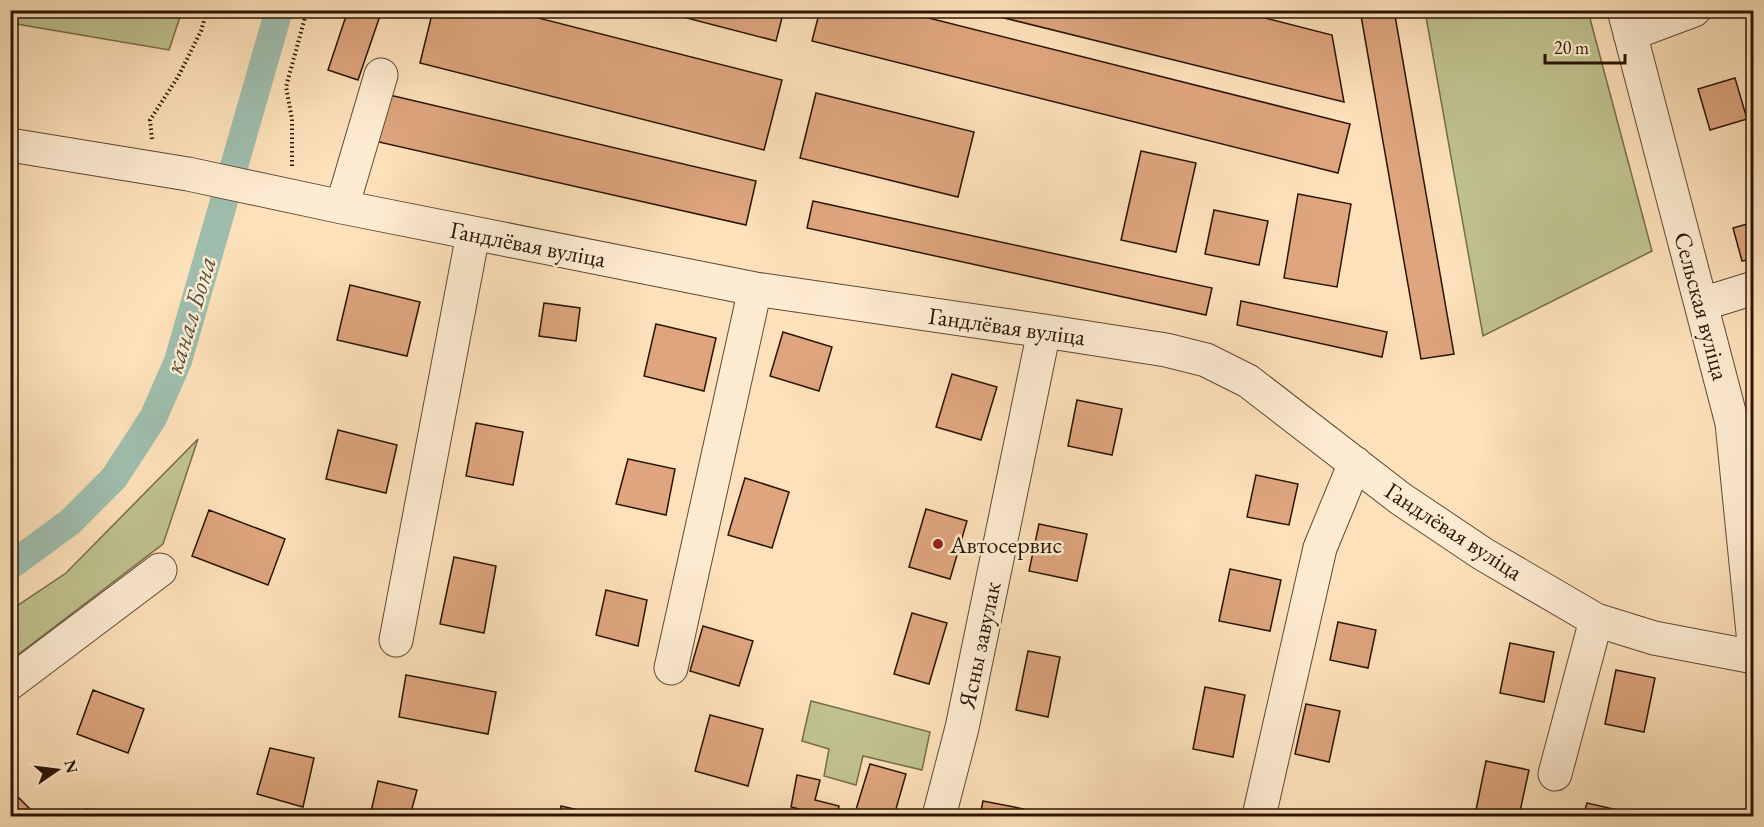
<svg xmlns="http://www.w3.org/2000/svg" width="1764" height="827" font-family="'EB Garamond',serif">
<style>
.green{fill:#c0c38f;stroke:#756c4a;stroke-width:1.5}
.lines{fill:none;stroke-linecap:round;stroke-linejoin:round}
.canal{stroke:#9fbeae;stroke-width:28}
.building{fill:#dea57e;stroke:#2a1505;stroke-width:1.5}
.minor-casing{stroke:#5f4832;stroke-width:35}
.path{stroke:#2a1505;stroke-width:4;stroke-dasharray:1.5 3;stroke-linecap:butt}
.minor{stroke:#feecd2;stroke-width:33}
.poi-dot{fill:#8f2418;stroke:#feecd2;stroke-width:2}
.labels{text-anchor:middle;dominant-baseline:central;stroke-width:5;stroke-linejoin:round;paint-order:stroke}
.street-label{font-size:24px;fill:#2a1505;stroke:#feecd2}
.poi-label{font-size:24px;fill:#2a1505;stroke:#feecd2;text-anchor:start}
.water-label{font-size:26px;font-style:italic;fill:#535040;stroke:#feecd2}
</style>
<rect width="100%" height="100%" fill="#fde1ba"/>
<filter id="stains"><feTurbulence type="fractalNoise" baseFrequency=".00333" numOctaves="4"/><feColorMatrix values="0 0 0 0 .2 0 0 0 0 .09 0 0 0 0 .02 0 0 0 .5 -.17"/></filter>
<radialGradient id="worn" r=".72"><stop offset=".6" stop-color="#630" stop-opacity="0"/><stop offset="1" stop-color="#630" stop-opacity=".3"/></radialGradient>
<path class="green" d="M 10,11 L 11,10 L 182,11 L 169,50 L 11,23 Z
M 1425,11 L 1588,11 L 1652,251 L 1483,336 Z
M 198,439 L 163,544 L 11,660 L 11,610 L 66,573 Z
M 811,701 L 930,732 L 922,770 L 863,756 L 856,785 L 824,776 L 829,749 L 802,741 Z"/>
<g class="lines">
<path class="canal" d="M 10,566 L 70,522 L 114,478 L 153,418 L 178,361 L 279,10"/>
</g>
<path class="building" d="M 348,10 L 382,10 L 358,80 L 328,70 Z
M 433,10 L 507,10 L 782,80 L 764,150 L 420,63 Z
M 656,10 L 784,10 L 776,41 Z
M 820,10 L 897,10 L 1350,124 L 1338,173 L 812,41 Z
M 972,10 L 1234,10 L 1332,35 L 1344,102 Z
M 1360,10 L 1394,10 L 1454,354 L 1421,359 Z
M 1735,78 L 1747,119 L 1710,130 L 1698,89 Z
M 381,93 L 756,181 L 746,225 L 370,140 Z
M 816,93 L 974,132 L 958,197 L 800,158 Z
M 1141,151 L 1196,163 L 1176,252 L 1121,240 Z
M 1298,194 L 1351,204 L 1337,287 L 1284,278 Z
M 813,201 L 1212,288 L 1206,315 L 807,228 Z
M 1214,210 L 1268,221 L 1259,265 L 1205,254 Z
M 1754,222 L 1754,259 L 1742,261 L 1733,228 Z
M 350,285 L 420,302 L 407,356 L 337,340 Z
M 1241,301 L 1387,332 L 1382,357 L 1237,325 Z
M 544,303 L 580,308 L 576,341 L 539,336 Z
M 656,324 L 716,338 L 704,391 L 644,376 Z
M 783,332 L 832,347 L 819,391 L 770,376 Z
M 952,374 L 997,387 L 981,440 L 936,427 Z
M 1077,400 L 1122,409 L 1112,455 L 1068,446 Z
M 476,423 L 523,432 L 513,485 L 466,476 Z
M 338,430 L 397,445 L 386,493 L 326,479 Z
M 628,459 L 675,469 L 666,515 L 616,504 Z
M 1256,475 L 1298,484 L 1289,525 L 1247,517 Z
M 745,478 L 789,492 L 772,548 L 728,535 Z
M 926,509 L 967,521 L 950,579 L 909,567 Z
M 209,510 L 285,539 L 268,585 L 192,556 Z
M 1039,524 L 1087,534 L 1077,581 L 1029,571 Z
M 454,557 L 496,566 L 484,633 L 440,624 Z
M 1230,569 L 1281,580 L 1270,631 L 1219,621 Z
M 606,590 L 647,600 L 638,646 L 596,635 Z
M 912,613 L 947,623 L 929,684 L 894,674 Z
M 1338,622 L 1376,630 L 1368,668 L 1330,660 Z
M 703,626 L 753,641 L 739,686 L 690,671 Z
M 1510,643 L 1554,652 L 1544,702 L 1500,693 Z
M 1028,651 L 1060,657 L 1048,717 L 1016,710 Z
M 1616,670 L 1655,678 L 1644,732 L 1605,724 Z
M 406,675 L 496,692 L 488,734 L 399,717 Z
M 1205,687 L 1245,695 L 1233,757 L 1193,749 Z
M 93,690 L 144,709 L 128,753 L 77,734 Z
M 1306,704 L 1340,711 L 1329,762 L 1295,754 Z
M 710,715 L 763,729 L 748,786 L 695,771 Z
M 270,748 L 314,758 L 303,807 L 257,794 Z
M 1486,761 L 1529,770 L 1519,816 L 1475,815 Z
M 870,764 L 906,774 L 894,816 L 854,816 Z
M 797,775 L 820,780 L 815,800 L 839,806 L 837,816 L 828,816 L 791,807 Z
M 378,781 L 417,790 L 410,816 L 370,816 Z
M 10,789 L 37,816 L 10,816 Z
M 983,801 L 1024,809 L 1022,816 L 980,816 Z
M 1587,803 L 1635,814 L 1634,816 L 1583,816 Z
M 561,806 L 604,816 L 559,816 Z
M 87,809 L 115,816 L 85,816 Z"/>
<g class="lines">
<defs>
<path id="minor" d="M 1624,10 L 1732,423 L 1754,643
M 1630,34 L 1694,10
M 10,145 L 188,174 L 342,207 L 755,289 L 1044,331 L 1166,350 L 1206,360 L 1248,381 L 1401,499 L 1483,554 L 1596,620 L 1654,638 L 1754,657
M 342,207 L 381,75
M 1702,304 L 1754,288
M 396,640 L 473,234
M 671,668 L 755,289
M 10,683 L 160,570
M 1555,774 L 1596,620
M 939,816 L 962,728 L 1044,331
M 1259,816 L 1320,548 L 1355,463"/>
</defs>
<use href="#minor" class="minor-casing"/>
<path class="path" d="M 152,139 L 150,120 L 178,77 L 201,31 L 207,10
M 292,166 L 292,119 L 286,87 L 307,10"/>
<use href="#minor" class="minor"/>
</g>
<circle class="poi-dot" cx="938" cy="544" r="6"/>
<g class="labels">
<g class="street-label">
<text transform="translate(528 244) rotate(11)">Гандлёвая вуліца</text>
<text transform="translate(1702 306) rotate(75)">Сельская вуліца</text>
<text transform="translate(1007 326) rotate(8)">Гандлёвая вуліца</text>
<text transform="translate(1454 531) rotate(33)">Гандлёвая вуліца</text>
<text transform="translate(979 645) rotate(-78)">Ясны завулак</text>
</g>
<g class="poi-label">
<text x="950" y="544">Автосервис</text>
</g>
<g class="water-label">
<text transform="translate(190 315) rotate(-73)">канал Бона</text>
</g>
</g>
<rect width="1764" height="827" fill="none" stroke="#fde1ba" stroke-width="36"/>
<rect x="12" y="12" width="1740" height="803" fill="none" stroke="#2a1505" stroke-width="3"/>
<rect x="18" y="18" width="1728" height="791" fill="none" stroke="#2a1505" stroke-width="1.5"/>
<g transform="translate(57 770) rotate(76)" stroke="#feecd2" stroke-width="4.5" paint-order="stroke">
<path d="M0-4.5L10 22L0 15L-10 22Z" fill="#2a1505"/>
<text y="-9" font-size="16" font-weight="bold" text-anchor="middle" fill="#2a1505">N</text>
</g>
<path d="M1545 54v9h80v-9" fill="none" stroke="#2a1505" stroke-width="3"/>
<text x="1554" y="54" font-size="18" fill="#2a1505" stroke="#feecd2" stroke-width="4.5" paint-order="stroke">20 m</text>
<rect width="100%" height="100%" filter="url(#stains)"/>
<rect width="100%" height="100%" fill="url(#worn)"/>
</svg>
